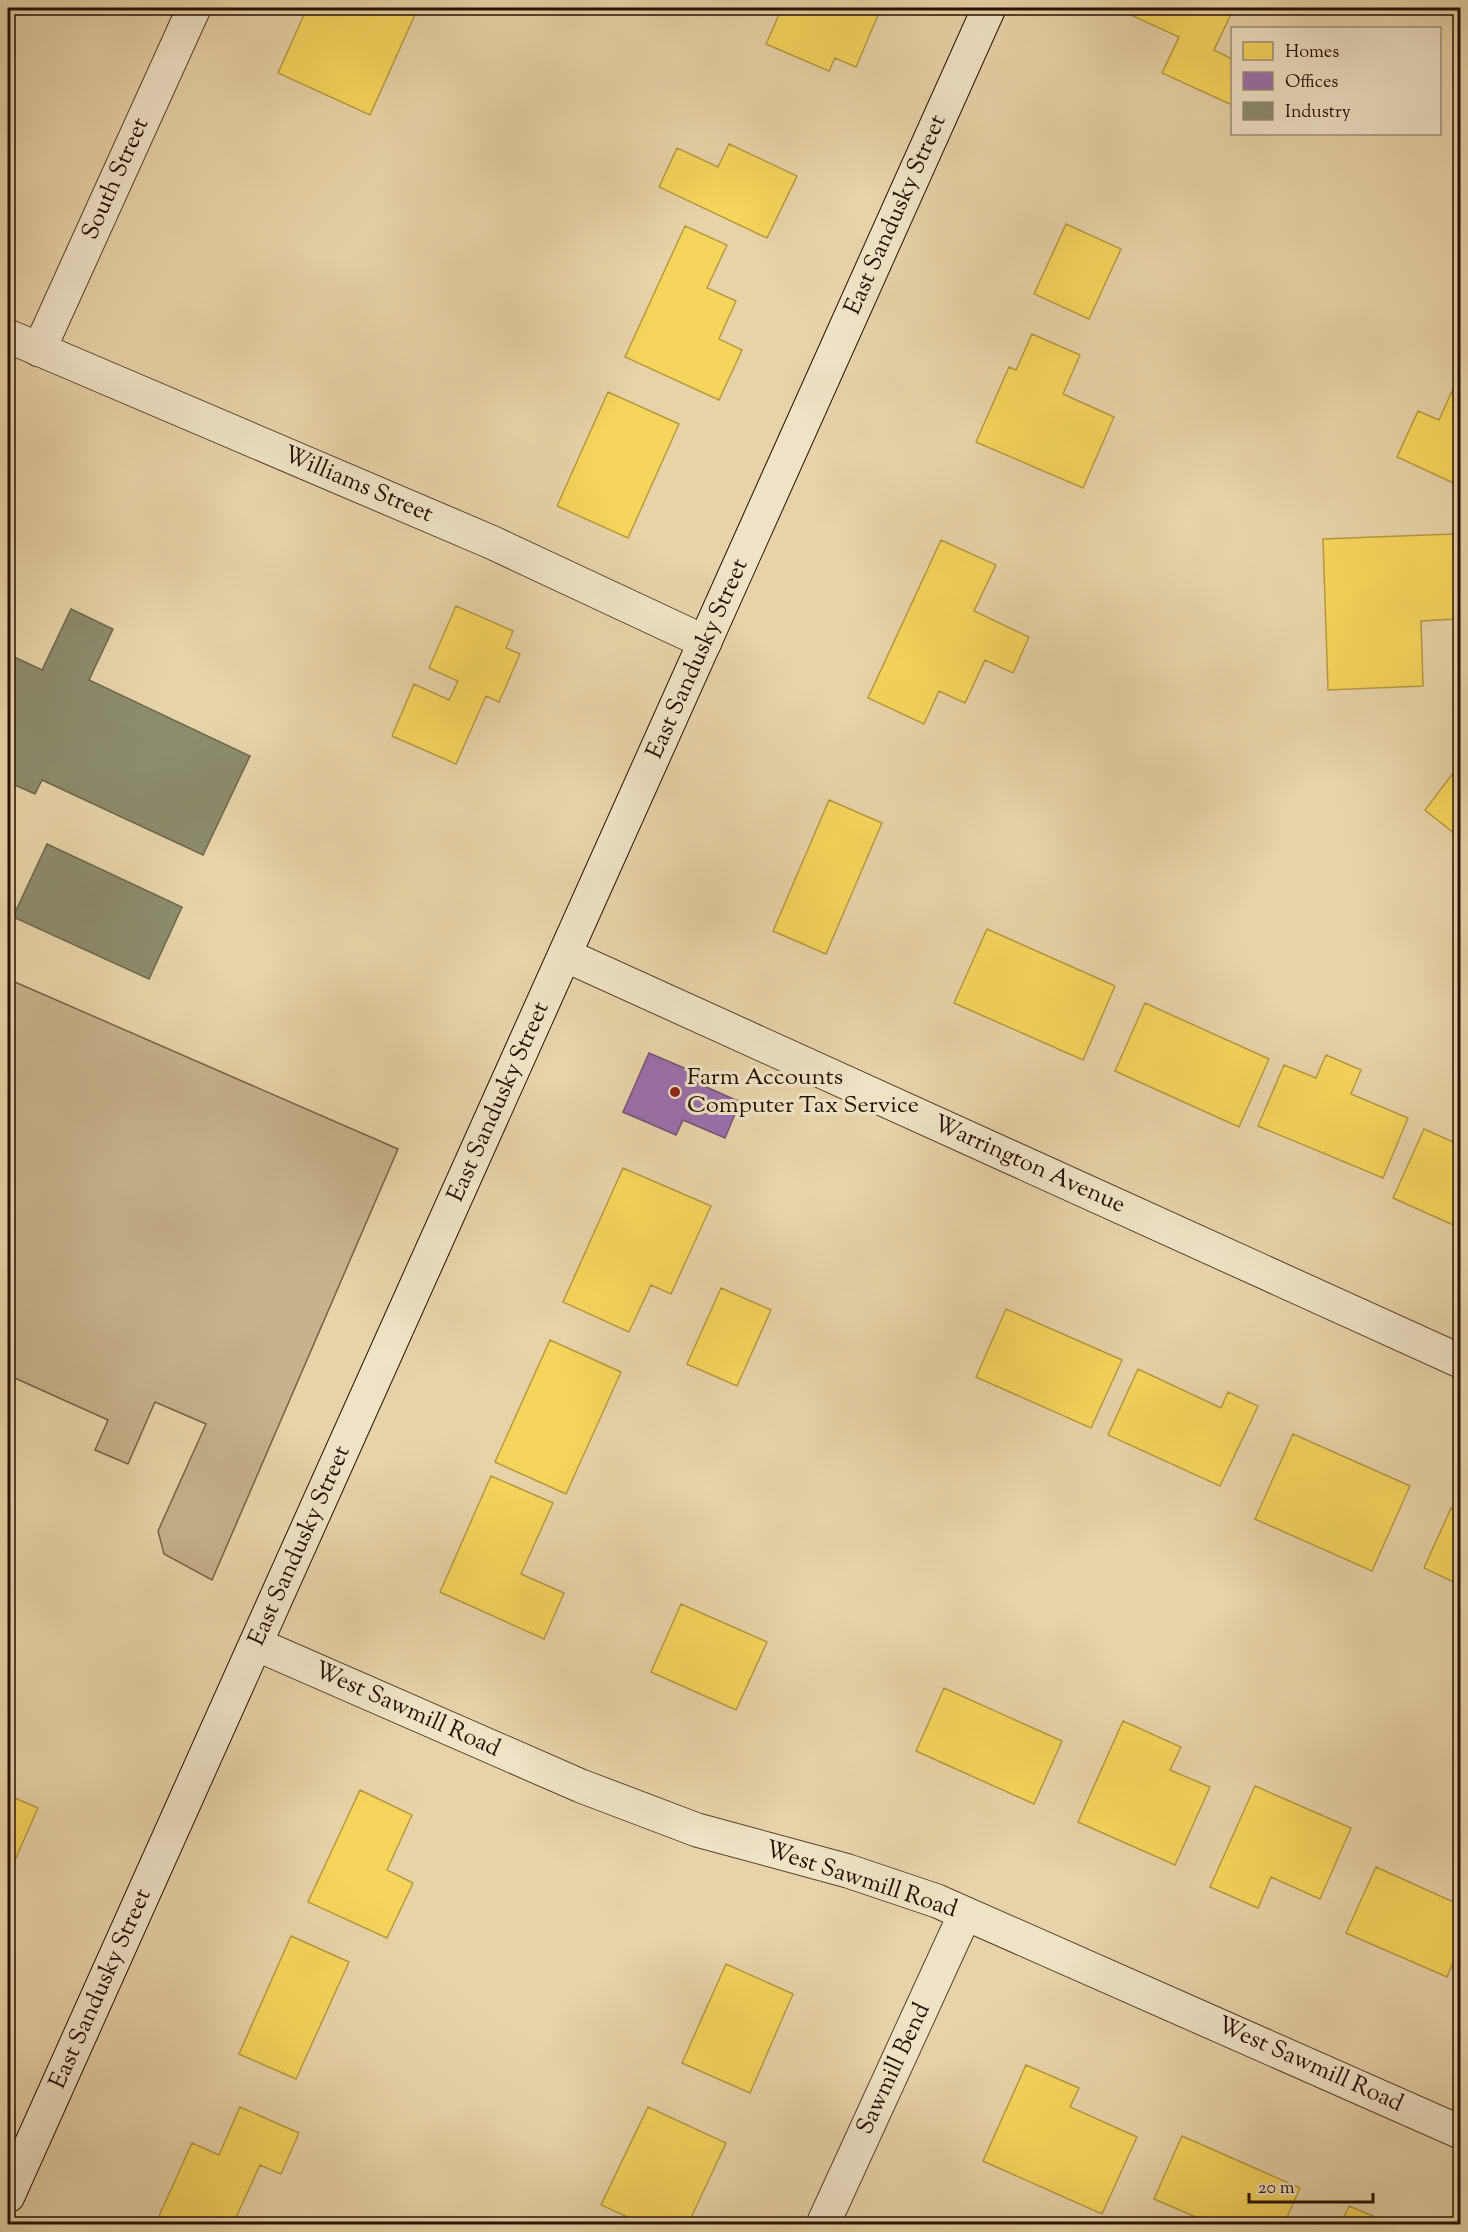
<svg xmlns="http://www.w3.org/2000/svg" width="1468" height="2232" font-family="'Sorts Mill Goudy',serif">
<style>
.green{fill:#c6b28c;stroke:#766146;stroke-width:1.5}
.homes{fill:#f6d55c;stroke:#b89a41;stroke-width:1.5}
.offices{fill:#9970ab;stroke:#775378;stroke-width:1.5}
.industry{fill:#8c8c6e;stroke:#6e674d;stroke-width:1.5}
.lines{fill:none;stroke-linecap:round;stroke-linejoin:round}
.street-casing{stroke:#57412b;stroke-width:35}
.secondary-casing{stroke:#271001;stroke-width:35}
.street{stroke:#efe2c6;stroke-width:33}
.secondary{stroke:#efe2c6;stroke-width:33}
.poi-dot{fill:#8f2418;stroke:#efe2c6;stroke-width:2}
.labels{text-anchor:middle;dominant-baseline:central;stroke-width:6;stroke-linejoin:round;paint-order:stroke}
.street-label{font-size:24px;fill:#271001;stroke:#efe2c6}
.poi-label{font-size:24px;fill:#271001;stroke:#efe2c6;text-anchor:start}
</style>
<rect width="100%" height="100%" fill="#e7d3a8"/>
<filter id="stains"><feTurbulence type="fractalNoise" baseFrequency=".00333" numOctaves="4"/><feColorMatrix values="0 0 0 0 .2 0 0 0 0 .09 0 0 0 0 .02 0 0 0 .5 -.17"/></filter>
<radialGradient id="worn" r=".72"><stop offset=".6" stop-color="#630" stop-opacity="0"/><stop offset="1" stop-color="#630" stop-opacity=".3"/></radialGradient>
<path class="green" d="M 8,979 L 398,1149 L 212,1580 L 164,1554 L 158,1531 L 206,1424 L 155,1402 L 128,1464 L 95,1450 L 108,1420 L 8,1375 Z"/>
<path class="homes" d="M 307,8 L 418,8 L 370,115 L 278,73 Z
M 782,8 L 881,8 L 856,67 L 835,58 L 829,71 L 766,44 Z
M 1126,8 L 1234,8 L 1214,50 L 1232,59 L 1232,105 L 1162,73 L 1179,37 L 1124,12 Z
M 729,144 L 797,176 L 767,238 L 659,187 L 677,148 L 718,167 Z
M 1066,224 L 1121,249 L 1089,319 L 1034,294 Z
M 685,226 L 727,245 L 707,288 L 736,301 L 719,339 L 742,350 L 719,400 L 625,357 Z
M 1032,334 L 1080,355 L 1063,394 L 1114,417 L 1083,488 L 976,442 L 1009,367 L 1016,370 Z
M 1460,373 L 1460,486 L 1397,457 L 1418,411 L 1439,420 Z
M 608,392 L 679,424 L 628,538 L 557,506 Z
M 1453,534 L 1456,619 L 1421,621 L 1423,686 L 1328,690 L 1323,539 Z
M 941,540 L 996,565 L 974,611 L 1029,637 L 1013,673 L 985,660 L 965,703 L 939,691 L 924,724 L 868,698 Z
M 456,606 L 513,631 L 506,648 L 520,654 L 499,702 L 486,696 L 456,764 L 392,736 L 414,684 L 449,700 L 458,681 L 429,668 Z
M 1456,769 L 1460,772 L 1460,838 L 1425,810 Z
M 829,800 L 882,823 L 826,954 L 773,931 Z
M 987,929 L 1115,986 L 1083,1060 L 954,1003 Z
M 1145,1003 L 1269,1059 L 1239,1127 L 1115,1071 Z
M 1326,1055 L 1361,1070 L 1351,1094 L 1408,1118 L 1383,1178 L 1258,1126 L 1284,1065 L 1316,1078 Z
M 1424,1129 L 1460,1145 L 1460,1228 L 1393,1198 Z
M 623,1168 L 711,1206 L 671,1294 L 651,1285 L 629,1332 L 563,1302 Z
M 721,1288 L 771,1310 L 737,1386 L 687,1364 Z
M 1006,1309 L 1122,1360 L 1091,1428 L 976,1377 Z
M 550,1340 L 621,1372 L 566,1494 L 495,1462 Z
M 1138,1369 L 1221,1408 L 1228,1392 L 1258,1406 L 1220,1486 L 1108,1435 Z
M 1293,1434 L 1410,1486 L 1372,1571 L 1255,1519 Z
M 491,1476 L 553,1503 L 521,1574 L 564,1593 L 544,1639 L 440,1592 Z
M 1451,1508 L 1460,1512 L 1460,1585 L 1424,1568 Z
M 681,1604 L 767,1642 L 736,1710 L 651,1672 Z
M 944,1688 L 1062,1741 L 1034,1804 L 916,1751 Z
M 1123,1721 L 1181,1747 L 1170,1770 L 1210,1787 L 1175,1865 L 1078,1822 Z
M 1255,1786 L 1351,1828 L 1320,1899 L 1271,1877 L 1258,1908 L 1210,1887 Z
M 360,1790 L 412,1815 L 387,1870 L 413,1883 L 387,1938 L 308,1902 Z
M 8,1795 L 38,1808 L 8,1876 Z
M 1376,1867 L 1460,1905 L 1460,1946 L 1447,1977 L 1346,1933 Z
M 291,1936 L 349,1962 L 296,2079 L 239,2054 Z
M 726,1964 L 793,1994 L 750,2093 L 682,2063 Z
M 1026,2065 L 1079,2088 L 1070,2107 L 1137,2137 L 1102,2214 L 983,2161 Z
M 240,2107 L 299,2133 L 281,2174 L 260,2165 L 233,2224 L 179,2224 L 159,2216 L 192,2143 L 219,2155 Z
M 648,2107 L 726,2143 L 688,2224 L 643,2224 L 601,2205 Z
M 1182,2136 L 1300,2188 L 1284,2224 L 1212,2224 L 1154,2199 Z
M 1349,2206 L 1392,2224 L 1341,2224 Z"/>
<path class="offices" d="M 649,1053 L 698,1074 L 695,1082 L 740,1102 L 725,1138 L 683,1120 L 676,1135 L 623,1112 Z"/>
<path class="industry" d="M 71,609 L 113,629 L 89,680 L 250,756 L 203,855 L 42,780 L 35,794 L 8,782 L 8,654 L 42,670 Z
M 47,844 L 182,907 L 149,979 L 13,917 Z"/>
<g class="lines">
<defs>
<path id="street" d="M 8,336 L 491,542 L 705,642
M 39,350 L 194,8
M 565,955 L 1460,1361
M 256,1644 L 581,1786 L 697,1830 L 848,1871 L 937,1901 L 1460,2132
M 823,2224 L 965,1914"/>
<path id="secondary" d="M 8,2196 L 989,8"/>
</defs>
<use href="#street" class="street-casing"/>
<use href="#secondary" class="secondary-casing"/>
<use href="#street" class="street"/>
<use href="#secondary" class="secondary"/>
</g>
<circle class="poi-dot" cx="675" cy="1092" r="6"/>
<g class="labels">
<g class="street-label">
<text transform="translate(116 179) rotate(-66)">South Street</text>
<text transform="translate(896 215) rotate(-66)">East Sandusky Street</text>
<text transform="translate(358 485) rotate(23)">Williams Street</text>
<text transform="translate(698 659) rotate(-66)">East Sandusky Street</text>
<text transform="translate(499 1102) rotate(-66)">East Sandusky Street</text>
<text transform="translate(1029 1165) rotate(24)">Warrington Avenue</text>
<text transform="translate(300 1546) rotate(-66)">East Sandusky Street</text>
<text transform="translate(407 1710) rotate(24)">West Sawmill Road</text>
<text transform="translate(861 1880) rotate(18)">West Sawmill Road</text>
<text transform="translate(101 1989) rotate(-66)">East Sandusky Street</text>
<text transform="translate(1310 2065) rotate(24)">West Sawmill Road</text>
<text transform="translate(894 2069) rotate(-65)">Sawmill Bend</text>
</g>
<g class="poi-label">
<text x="687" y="1078">Farm Accounts<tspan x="687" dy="28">Computer Tax Service</tspan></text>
</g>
</g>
<rect width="1468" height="2232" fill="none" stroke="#e7d3a8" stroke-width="30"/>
<rect x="9" y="9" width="1450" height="2214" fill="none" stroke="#271001" stroke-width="3"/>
<rect x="15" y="15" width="1438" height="2202" fill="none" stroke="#271001" stroke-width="1.5"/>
<rect x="1231" y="27" width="210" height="108" fill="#efe2c6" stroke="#9f8e77" stroke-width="1.5"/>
<rect x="1243" y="42" width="30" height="18" fill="#f6d55c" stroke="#9f8e77" stroke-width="1.5"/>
<text x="1285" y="57" font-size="18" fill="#271001">Homes</text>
<rect x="1243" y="72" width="30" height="18" fill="#9970ab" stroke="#9f8e77" stroke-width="1.5"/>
<text x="1285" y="87" font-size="18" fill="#271001">Offices</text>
<rect x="1243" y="102" width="30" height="18" fill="#8c8c6e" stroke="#9f8e77" stroke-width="1.5"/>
<text x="1285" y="117" font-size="18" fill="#271001">Industry</text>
<path d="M1249 2193v9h124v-9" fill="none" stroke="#271001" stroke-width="3"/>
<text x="1258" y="2193" font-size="18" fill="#271001" stroke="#efe2c6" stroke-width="4.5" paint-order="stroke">20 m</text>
<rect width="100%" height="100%" filter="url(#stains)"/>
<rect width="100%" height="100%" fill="url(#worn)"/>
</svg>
